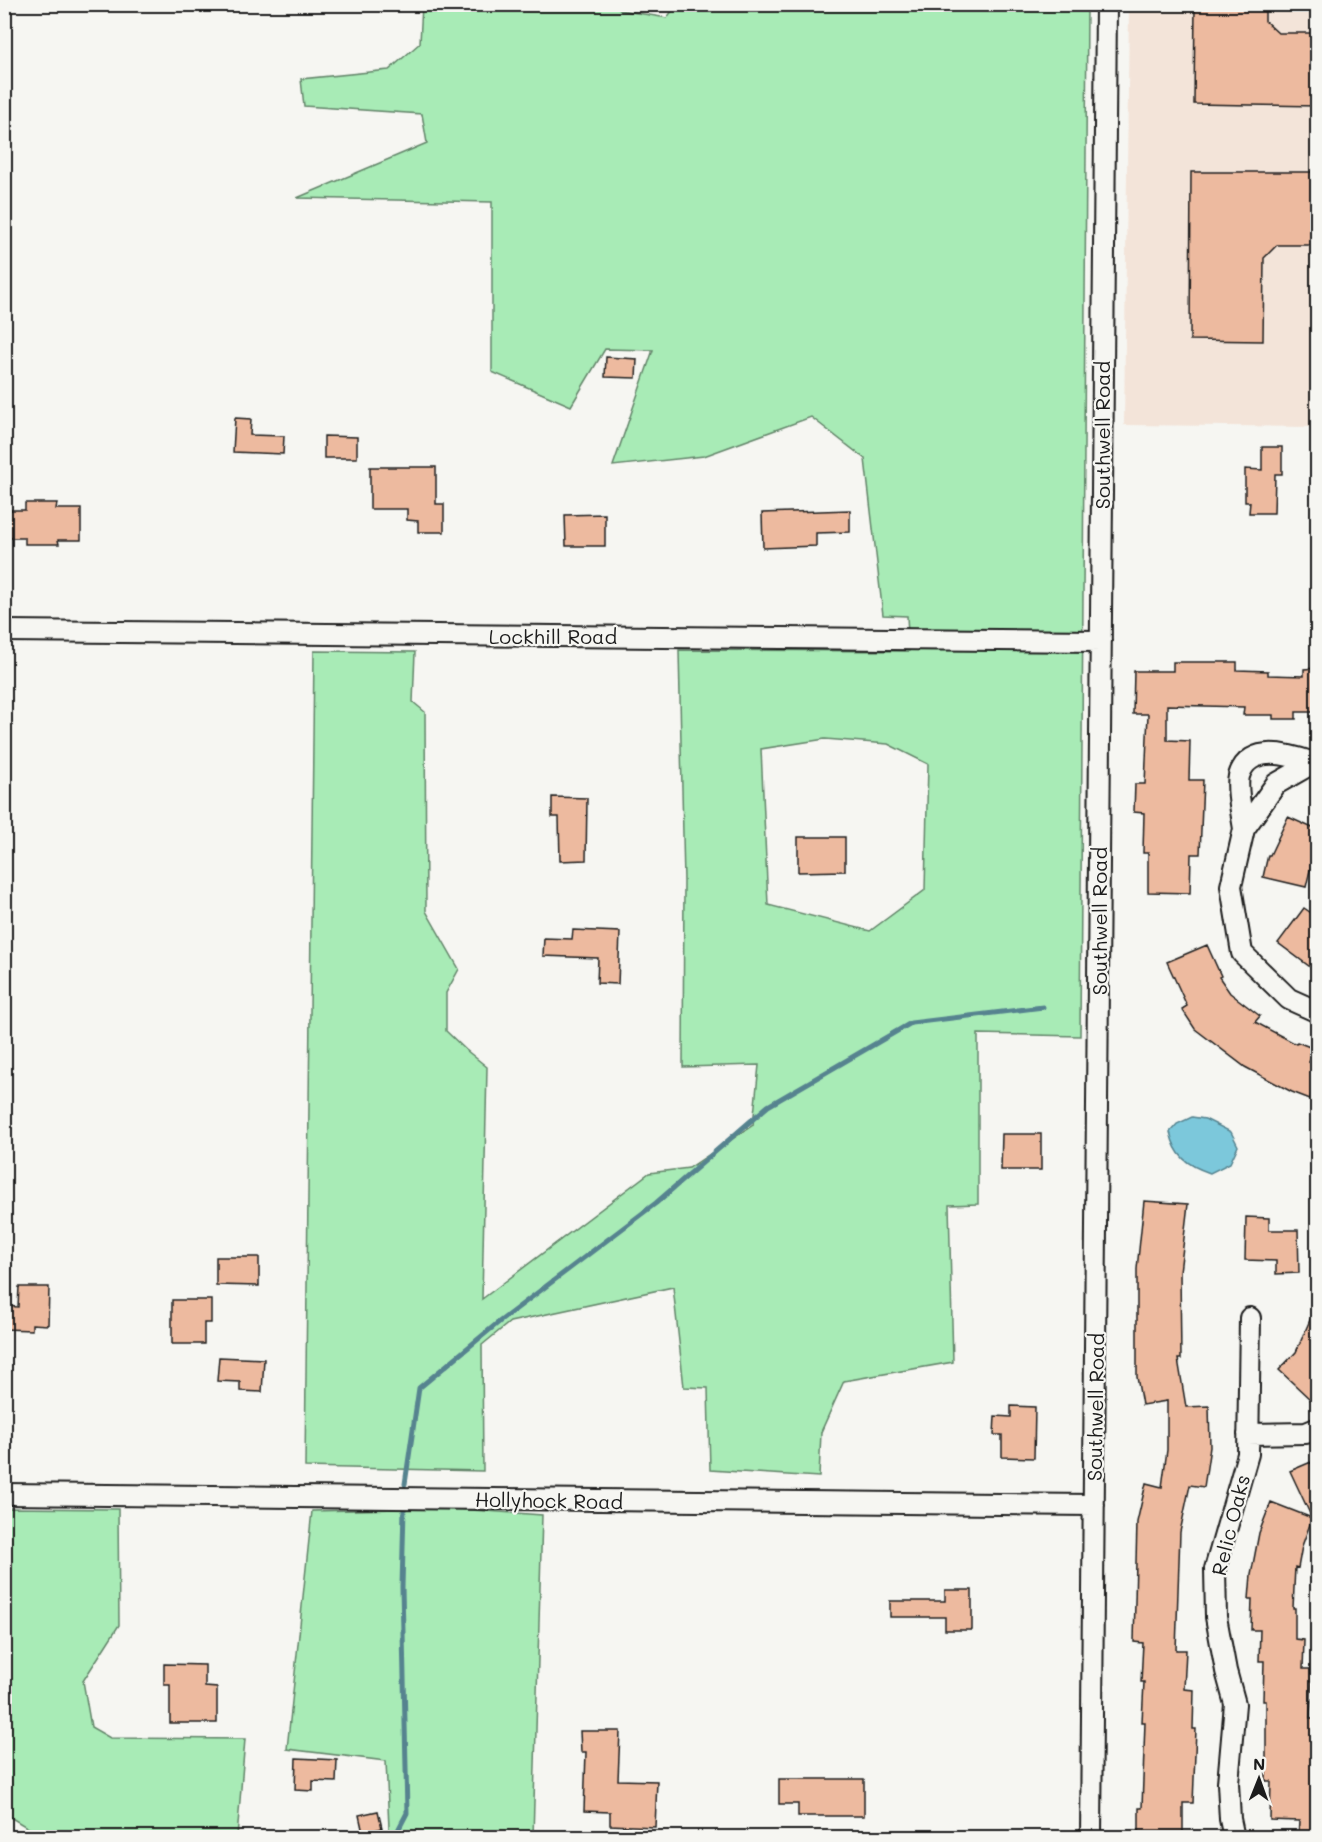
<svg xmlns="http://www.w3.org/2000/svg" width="1322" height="1842" font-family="Mali,sans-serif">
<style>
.built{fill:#f3e4d9}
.green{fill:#a8ebb6;stroke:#628469;stroke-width:1.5;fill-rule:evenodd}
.water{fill:#7cc8db;stroke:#56838f;stroke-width:1.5}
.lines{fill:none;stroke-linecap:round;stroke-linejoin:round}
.stream{stroke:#56838f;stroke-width:5}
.building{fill:#edba9f;stroke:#1c1c1c;stroke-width:1.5}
.minor-casing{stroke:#1c1c1c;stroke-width:24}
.minor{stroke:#f6f6f2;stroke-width:20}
.labels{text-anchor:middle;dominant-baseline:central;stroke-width:4.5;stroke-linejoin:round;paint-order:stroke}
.street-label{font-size:20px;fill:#1c1c1c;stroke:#f6f6f2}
</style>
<rect width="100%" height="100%" fill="#f6f6f2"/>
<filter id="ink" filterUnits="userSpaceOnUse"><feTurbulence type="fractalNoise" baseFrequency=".0167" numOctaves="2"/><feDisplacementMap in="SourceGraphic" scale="12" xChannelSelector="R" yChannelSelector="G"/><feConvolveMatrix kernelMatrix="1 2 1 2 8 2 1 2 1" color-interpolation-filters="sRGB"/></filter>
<g filter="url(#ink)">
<path class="built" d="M 1129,5 L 1317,5 L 1317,427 L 1124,425 Z"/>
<path class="green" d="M 677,4 L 1087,5 L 1080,1036 L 978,1034 L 978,1204 L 949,1205 L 953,1362 L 844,1381 L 821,1432 L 819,1477 L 710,1470 L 708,1388 L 684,1387 L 673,1287 L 510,1322 L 482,1345 L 483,1471 L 305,1467 L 314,651 L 415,652 L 413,702 L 425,712 L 426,911 L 459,969 L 446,993 L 446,1031 L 466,1050 L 487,1067 L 482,1299 L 649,1173 L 689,1168 L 753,1125 L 759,1065 L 683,1067 L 684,881 L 679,650 L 909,651 L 907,616 L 883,615 L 865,459 L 811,417 L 704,456 L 613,466 L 653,350 L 605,349 L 571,406 L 492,372 L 492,202 L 297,198 L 427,143 L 422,114 L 304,106 L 301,79 L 389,70 L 420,43 L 422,5 L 617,5 L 620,10 L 667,18 ZM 825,739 L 888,744 L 928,764 L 925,890 L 870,931 L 768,905 L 761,749 Z
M 5,1508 L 118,1509 L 119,1625 L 83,1681 L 91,1727 L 110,1738 L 245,1739 L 237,1837 L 43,1837 L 5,1814 Z
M 443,1508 L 542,1515 L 533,1837 L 384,1837 L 389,1828 L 386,1761 L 287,1749 L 312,1511 Z"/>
<path class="water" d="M 1192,1117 L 1205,1119 L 1231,1132 L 1238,1146 L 1230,1163 L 1210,1173 C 1187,1165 1176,1157 1170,1132 L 1177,1124 Z"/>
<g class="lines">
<path class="stream" d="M 405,1484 L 419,1388 L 499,1322 L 656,1203 L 768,1106 L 911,1023 L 1043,1007
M 394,1838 L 407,1813 L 402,1587 L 404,1509"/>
</g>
<path class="building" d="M 1195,4 L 1265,4 L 1265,21 L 1278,33 L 1317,33 L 1317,106 L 1194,104 Z
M 1191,172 L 1317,172 L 1317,245 L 1277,245 L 1264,258 L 1263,341 L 1190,340 Z
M 606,357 L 637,359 L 636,378 L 605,377 Z
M 235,418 L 251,419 L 250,435 L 284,436 L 283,454 L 233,452 Z
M 324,436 L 357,437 L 357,458 L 324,458 Z
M 1262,447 L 1282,447 L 1282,474 L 1275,474 L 1274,513 L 1249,513 L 1250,502 L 1245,502 L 1245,469 L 1262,470 Z
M 370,467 L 436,467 L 436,504 L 444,504 L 444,532 L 418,532 L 418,521 L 407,520 L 407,509 L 370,509 Z
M 25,503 L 57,503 L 56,509 L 81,509 L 81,540 L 58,540 L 59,544 L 25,544 L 25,538 L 9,538 L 9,510 L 25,510 Z
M 850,510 L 850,532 L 816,533 L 816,546 L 763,548 L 762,513 Z
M 605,514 L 605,546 L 566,546 L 565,515 Z
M 1173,662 L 1237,662 L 1237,670 L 1268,671 L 1268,675 L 1304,676 L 1304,669 L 1317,668 L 1317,712 L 1296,712 L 1296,719 L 1273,719 L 1273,715 L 1243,715 L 1244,707 L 1167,705 L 1167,740 L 1190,741 L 1189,780 L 1203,780 L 1200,854 L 1191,854 L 1190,893 L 1148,892 L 1148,853 L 1143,853 L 1144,813 L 1134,812 L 1135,784 L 1145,784 L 1148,714 L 1133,714 L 1134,671 L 1173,671 Z
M 552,797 L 587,798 L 586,860 L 560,861 L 559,817 L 552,817 Z
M 1288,817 L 1317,830 L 1317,856 L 1314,854 L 1306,887 L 1263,877 L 1268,855 L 1270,855 Z
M 798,837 L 845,837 L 845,871 L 798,872 Z
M 1304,908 L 1317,917 L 1317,972 L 1278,943 Z
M 573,930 L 620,932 L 618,984 L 597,983 L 598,958 L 543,956 L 544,938 L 572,939 Z
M 1207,945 L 1221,976 L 1219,977 L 1230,993 L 1260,1016 L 1255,1022 L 1296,1044 L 1297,1042 L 1315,1049 L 1309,1062 L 1317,1065 L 1317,1079 L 1310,1099 L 1292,1092 L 1245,1067 L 1195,1029 L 1182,1009 L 1187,1006 L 1167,962 Z
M 1002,1134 L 1041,1134 L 1041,1170 L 1001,1170 Z
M 1144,1201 L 1188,1204 L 1180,1272 L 1181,1359 L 1178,1359 L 1186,1407 L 1209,1406 L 1210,1447 L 1204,1487 L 1190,1485 L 1180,1532 L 1176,1650 L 1186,1650 L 1184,1689 L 1194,1690 L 1193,1729 L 1196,1729 L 1193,1803 L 1183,1803 L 1183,1838 L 1139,1838 L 1139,1808 L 1142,1808 L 1145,1722 L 1142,1722 L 1144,1682 L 1141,1682 L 1143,1643 L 1134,1642 L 1137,1522 L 1146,1483 L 1162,1487 L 1167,1450 L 1167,1401 L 1142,1405 L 1137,1377 L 1137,1269 Z
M 1246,1217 L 1269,1218 L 1269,1230 L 1298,1230 L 1299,1273 L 1276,1274 L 1276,1261 L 1245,1260 Z
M 216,1257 L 259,1257 L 259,1286 L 216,1285 Z
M 19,1287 L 49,1287 L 48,1325 L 32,1324 L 32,1330 L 4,1329 L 4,1306 L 18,1307 Z
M 172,1300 L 211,1300 L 211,1323 L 204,1323 L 204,1344 L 172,1344 Z
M 1317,1304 L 1317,1394 L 1311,1400 L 1279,1370 L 1296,1352 Z
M 219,1357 L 264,1359 L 262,1392 L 240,1391 L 240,1382 L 217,1381 Z
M 1011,1406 L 1035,1407 L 1034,1458 L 1002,1457 L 1002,1435 L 994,1435 L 995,1416 L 1011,1417 Z
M 1311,1462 L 1317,1475 L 1317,1531 L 1312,1519 L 1302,1546 L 1298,1568 L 1295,1567 L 1293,1608 L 1295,1608 L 1295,1639 L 1304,1640 L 1303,1669 L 1312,1669 L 1310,1718 L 1314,1718 L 1313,1747 L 1316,1747 L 1317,1838 L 1298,1838 L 1299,1821 L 1270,1820 L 1271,1781 L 1266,1781 L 1266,1701 L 1263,1701 L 1264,1661 L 1259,1661 L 1260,1630 L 1251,1630 L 1252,1599 L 1249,1599 L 1251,1575 L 1259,1533 L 1271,1502 L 1312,1518 L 1290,1471 Z
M 945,1590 L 972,1590 L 972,1630 L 945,1630 L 945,1617 L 890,1617 L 890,1601 L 945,1601 Z
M 164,1664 L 205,1665 L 205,1687 L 217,1688 L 217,1723 L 170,1723 L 170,1685 L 164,1685 Z
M 580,1731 L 620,1731 L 618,1780 L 657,1781 L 655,1827 L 610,1825 L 610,1812 L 584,1811 L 586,1752 L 581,1752 Z
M 296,1758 L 337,1760 L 336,1782 L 313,1781 L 313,1791 L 295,1790 Z
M 779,1779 L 864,1779 L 864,1816 L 798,1816 L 798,1804 L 779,1804 Z
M 378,1811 L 382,1828 L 363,1833 L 359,1815 Z"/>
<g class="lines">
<defs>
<path id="minor" d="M 4,631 L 1101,641
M 1318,760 L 1276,784 L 1244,829 L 1231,886 L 1242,953 L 1289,999 L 1318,1012
M 1244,829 C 1242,815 1236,789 1239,776 C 1249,742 1291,755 1314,763
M 1248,1434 L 1306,1433 L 1318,1428
M 4,1494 L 1094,1505
M 1091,1838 L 1106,4
M 1234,1838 L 1230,1819 L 1228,1783 L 1235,1704 L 1226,1671 L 1216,1617 L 1215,1569 L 1248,1454 L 1250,1318"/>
</defs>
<use href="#minor" class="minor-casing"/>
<use href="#minor" class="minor"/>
</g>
</g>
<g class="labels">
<g class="street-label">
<text transform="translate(1102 435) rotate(-90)">Southwell Road</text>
<text x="553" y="636">Lockhill Road</text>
<text transform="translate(1099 921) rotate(-90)">Southwell Road</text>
<text transform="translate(1095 1407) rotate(-89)">Southwell Road</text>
<text transform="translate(549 1500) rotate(1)">Hollyhock Road</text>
<text transform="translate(1230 1525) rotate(-76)">Relic Oaks</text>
</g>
</g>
<rect width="1322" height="1842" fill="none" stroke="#f6f6f2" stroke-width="24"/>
<rect x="12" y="12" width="1298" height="1818" fill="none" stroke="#1c1c1c" stroke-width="2" filter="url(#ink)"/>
<g transform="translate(1259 1779) rotate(1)" stroke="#f6f6f2" stroke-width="4.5" paint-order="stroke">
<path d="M0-4.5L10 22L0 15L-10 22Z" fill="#1c1c1c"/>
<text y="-9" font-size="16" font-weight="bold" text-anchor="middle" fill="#1c1c1c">N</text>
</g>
</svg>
